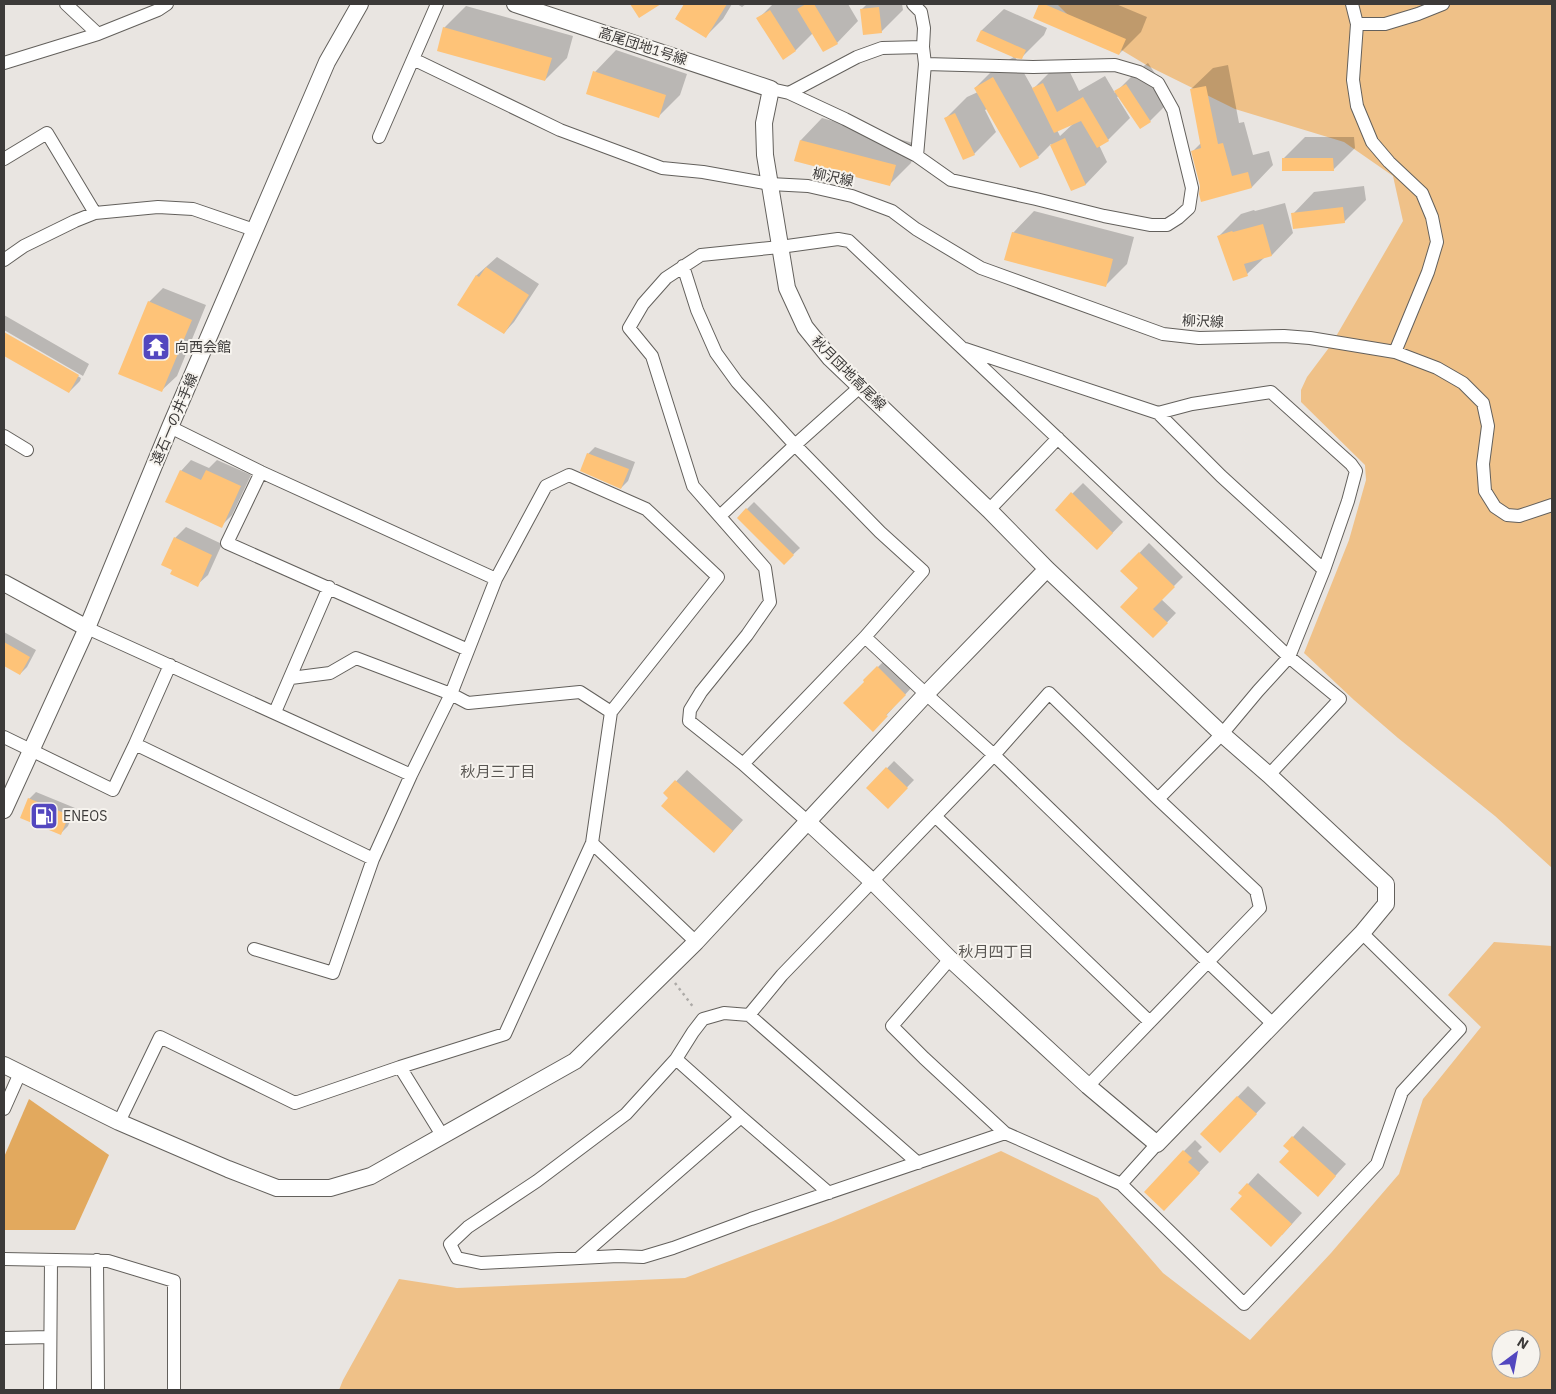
<svg xmlns="http://www.w3.org/2000/svg" width="1556" height="1394" font-family="'IBM Plex Sans','Noto Sans JP',sans-serif">
<style>
.green{fill:#efc188;fill-rule:evenodd}
.water{fill:#e2a95e}
.shadow{fill:#0003;fill-rule:evenodd}
.building{fill:#fec378}
.lines{fill:none;stroke-linecap:round;stroke-linejoin:round}
.minor-casing{stroke:#63605c;stroke-width:14}
.tertiary-casing{stroke:#63605c;stroke-width:18}
.path{stroke:#adaaa7;stroke-width:2.5;stroke-dasharray:2.5 4;stroke-linecap:butt}
.minor{stroke:#fff;stroke-width:12}
.tertiary{stroke:#fff;stroke-width:16}
.labels{text-anchor:middle;dominant-baseline:central;stroke-width:4;stroke-linejoin:round;paint-order:stroke}
.street-label{font-size:14px;fill:#3c3a39;stroke:#f6f3ee}
.poi-label{font-size:14px;fill:#3c3a39;stroke:#f6f3ee;text-anchor:start}
.neighbourhood-label{font-size:15px;fill:#5a5753;stroke:#f6f3ee}
</style>
<rect width="100%" height="100%" fill="#e9e5e1"/>
<path class="green" d="M 1057,4 L 1552,4 L 1552,868 L 1495,816 L 1398,738 L 1354,700 L 1304,653 L 1349,540 L 1366,480 L 1365,465 L 1301,402 L 1301,390 L 1307,377 L 1331,345 L 1403,221 L 1393,176 L 1344,142 L 1235,109 L 1148,66 L 1075,22 Z
M 1494,942 L 1552,946 L 1552,1390 L 339,1390 L 343,1380 L 399,1279 L 457,1288 L 685,1278 L 831,1222 L 1001,1151 L 1098,1198 L 1163,1273 L 1250,1340 L 1331,1253 L 1399,1174 L 1423,1099 L 1481,1027 L 1448,995 ZM 1501,1339 L 1531,1339 L 1531,1369 L 1501,1369 Z"/>
<path class="water" d="M 29,1099 L 109,1155 L 75,1230 L 4,1230 L 4,1157 Z"/>
<path class="shadow" d="M 685,4 L 732,4 L 723,19 L 706,36 L 676,18 Z
M 737,4 L 746,4 L 742,7 Z
M 773,4 L 802,4 L 803,5 L 804,4 L 848,4 L 858,21 L 837,43 L 813,33 L 796,50 L 783,58 L 758,19 Z
M 867,4 L 902,4 L 903,10 L 881,32 L 862,9 Z
M 1040,4 L 1116,4 L 1147,17 L 1141,32 L 1119,54 L 1034,17 Z
M 466,6 L 573,36 L 567,58 L 545,80 L 444,28 Z
M 1004,9 L 1047,28 L 1044,35 L 1022,57 L 1015,57 L 1033,89 L 1055,67 L 1065,62 L 1079,91 L 1105,76 L 1115,93 L 1138,70 L 1148,63 L 1172,99 L 1150,121 L 1140,127 L 1119,96 L 1117,97 L 1130,118 L 1108,140 L 1099,145 L 1107,162 L 1086,184 L 1072,190 L 1051,144 L 1038,157 L 987,109 L 985,110 L 996,132 L 974,154 L 946,118 L 967,97 L 978,92 L 975,88 L 997,66 L 1014,57 L 978,40 L 982,30 ZM 1074,123 L 1060,136 L 1057,130 Z
M 616,50 L 687,74 L 680,95 L 659,116 L 595,72 Z
M 1228,65 L 1239,123 L 1244,122 L 1253,155 L 1269,151 L 1273,165 L 1252,187 L 1201,186 L 1193,151 L 1202,142 L 1191,89 L 1213,68 Z
M 822,118 L 917,144 L 911,163 L 889,185 L 796,160 L 801,140 Z
M 1305,137 L 1354,137 L 1355,148 L 1333,170 L 1283,159 Z
M 1364,186 L 1366,200 L 1344,222 L 1293,214 L 1314,192 Z
M 1285,203 L 1293,233 L 1272,255 L 1265,257 L 1247,274 L 1219,236 L 1241,214 L 1254,210 L 1255,211 Z
M 1034,211 L 1134,237 L 1127,264 L 1105,286 L 1013,233 Z
M 497,257 L 539,284 L 514,322 L 504,333 L 459,304 L 477,275 Z
M 163,288 L 206,305 L 177,376 L 162,390 L 149,302 Z
M 4,315 L 89,364 L 83,376 L 4,330 Z
M 4,333 L 81,378 L 80,381 L 69,392 L 4,354 Z
M 595,447 L 635,462 L 628,481 L 621,488 L 588,454 Z
M 191,460 L 209,468 L 217,460 L 251,475 L 232,515 L 221,526 L 181,471 Z
M 1083,483 L 1123,522 L 1097,549 L 1056,510 Z
M 754,502 L 800,548 L 784,563 L 738,518 Z
M 186,527 L 222,544 L 208,575 L 197,585 L 175,538 Z
M 1149,543 L 1183,577 L 1161,599 L 1176,613 L 1153,637 L 1140,588 L 1122,571 Z
M 4,632 L 36,650 L 27,667 L 20,674 L 4,665 Z
M 885,660 L 912,687 L 873,730 L 866,682 L 865,680 Z
M 894,761 L 914,780 L 888,807 L 868,788 Z
M 687,770 L 743,820 L 724,841 L 665,793 Z
M 36,792 L 75,808 L 68,826 L 61,833 L 29,799 Z
M 1248,1086 L 1266,1103 L 1231,1140 L 1202,1134 Z
M 1303,1126 L 1346,1164 L 1328,1184 L 1291,1151 L 1293,1137 Z
M 1195,1140 L 1202,1147 L 1198,1151 L 1209,1162 L 1174,1199 L 1184,1151 Z
M 1258,1173 L 1302,1213 L 1282,1235 L 1240,1193 Z"/>
<path class="building" d="M 630,4 L 661,4 L 639,18 Z
M 684,4 L 727,4 L 706,38 L 675,19 Z
M 806,4 L 814,4 L 838,44 L 823,52 L 797,9 Z
M 1039,4 L 1044,4 L 1126,39 L 1119,55 L 1033,18 Z
M 879,7 L 882,33 L 863,35 L 860,9 Z
M 770,10 L 796,51 L 783,60 L 756,18 Z
M 443,27 L 552,58 L 545,81 L 437,51 Z
M 981,30 L 1026,50 L 1022,59 L 1015,58 L 976,41 Z
M 593,71 L 666,95 L 659,118 L 586,94 Z
M 993,77 L 1039,158 L 1020,168 L 974,88 Z
M 1043,83 L 1057,112 L 1083,97 L 1109,141 L 1097,148 L 1081,121 L 1054,133 L 1032,88 Z
M 1126,84 L 1151,122 L 1140,129 L 1114,91 Z
M 1206,86 L 1218,144 L 1223,143 L 1232,176 L 1248,172 L 1252,188 L 1201,202 L 1199,194 L 1200,186 L 1191,151 L 1201,148 L 1190,89 Z
M 955,113 L 975,155 L 963,160 L 944,118 Z
M 1065,138 L 1086,185 L 1071,191 L 1050,145 Z
M 800,140 L 896,165 L 890,186 L 794,161 Z
M 1282,158 L 1333,158 L 1334,171 L 1282,171 Z
M 1343,207 L 1345,223 L 1293,229 L 1291,213 Z
M 1263,224 L 1272,256 L 1244,264 L 1248,276 L 1233,281 L 1217,236 L 1232,231 L 1233,232 Z
M 1012,232 L 1113,259 L 1106,287 L 1004,260 Z
M 486,267 L 529,295 L 504,334 L 457,305 L 476,275 L 479,277 Z
M 148,301 L 192,320 L 162,392 L 118,374 Z
M 4,332 L 79,375 L 69,393 L 4,356 Z
M 587,453 L 629,469 L 621,489 L 580,471 Z
M 180,470 L 201,480 L 206,470 L 241,486 L 222,528 L 165,502 Z
M 1071,492 L 1113,533 L 1097,550 L 1055,510 Z
M 746,508 L 794,555 L 784,565 L 737,518 Z
M 174,537 L 212,555 L 198,587 L 170,574 L 172,570 L 161,565 Z
M 1139,552 L 1175,587 L 1153,609 L 1168,623 L 1153,638 L 1120,607 L 1138,588 L 1120,571 Z
M 4,642 L 30,657 L 20,675 L 4,666 Z
M 877,666 L 906,695 L 886,715 L 888,716 L 873,732 L 843,703 L 864,682 L 863,680 Z
M 886,767 L 908,788 L 888,809 L 866,788 Z
M 675,780 L 733,831 L 714,853 L 661,806 L 668,798 L 663,793 Z
M 28,798 L 69,815 L 61,835 L 20,818 Z
M 1237,1096 L 1257,1114 L 1220,1153 L 1200,1134 Z
M 1292,1136 L 1336,1176 L 1318,1197 L 1279,1162 L 1289,1151 L 1283,1146 Z
M 1183,1150 L 1192,1158 L 1188,1162 L 1200,1173 L 1164,1211 L 1144,1192 Z
M 1247,1183 L 1292,1224 L 1271,1247 L 1230,1209 L 1242,1196 L 1238,1193 Z"/>
<g class="lines">
<defs>
<path id="minor" d="M 66,4 L 98,34
M 437,4 L 413,59 L 560,130 L 662,168 L 703,172 L 770,184 L 808,186 L 852,196 L 892,211 L 916,229 L 981,268 L 1163,334 L 1199,338 L 1284,336 L 1310,338 L 1395,352 L 1437,368 L 1463,383 L 1483,403 L 1488,426 L 1483,464 L 1485,491 L 1495,507 L 1507,515 L 1519,516 L 1552,505
M 913,4 L 921,12 L 924,28 L 923,47 L 925,64 L 917,156
M 1352,4 L 1357,24 L 1353,80 L 1357,106 L 1372,142 L 1389,162 L 1422,193 L 1432,217 L 1437,242 L 1428,272 L 1395,352
M 1357,24 L 1385,24 L 1418,14 L 1443,4
M 4,63 L 98,34 L 158,10 L 167,4
M 771,89 L 789,93 L 845,119 L 917,156 L 951,180 L 1036,199 L 1104,216 L 1151,225 L 1167,225 L 1178,218 L 1189,208 L 1192,188 L 1173,110 L 1158,83 L 1139,72 L 1115,65 L 1033,67 L 925,64
M 789,93 L 857,57 L 882,48 L 923,47
M 379,137 L 413,59
M 4,159 L 47,133 L 95,213
M 4,260 L 24,246 L 75,221 L 95,213 L 158,207 L 193,209 L 254,230
M 683,266 L 697,310 L 716,353 L 737,382 L 795,445 L 880,532 L 923,571 L 865,637 L 743,764
M 965,349 L 1158,413 L 1192,404 L 1271,392 L 1351,464 L 1356,471 L 1348,501 L 1324,570 L 1289,657 L 1258,691 L 1222,734 L 1158,799
M 1158,413 L 1221,476 L 1324,570
M 170,427 L 261,472 L 496,579
M 4,436 L 27,450
M 261,472 L 227,543 L 468,650
M 989,510 L 1058,438
M 720,516 L 795,445 L 861,386
M 87,628 L 411,775
M 865,637 L 926,694 L 994,755 L 1208,962 L 1273,1024
M 291,678 L 330,673 L 356,658 L 451,694 L 468,703 L 580,692 L 611,712
M 275,712 L 329,587
M 4,737 L 113,790 L 135,744 L 373,859
M 135,744 L 170,665
M 935,816 L 1150,1022
M 807,821 L 743,764 L 689,721 L 690,710 L 701,692 L 747,635 L 770,602 L 765,568 L 693,486 L 652,356 L 629,328 L 643,304 L 666,278 L 701,255 L 780,247 L 838,239 L 849,241 L 1289,657 L 1340,699 L 1269,775
M 592,843 L 696,942
M 950,959 L 892,1026 L 924,1058 L 1005,1133 L 1121,1184 L 1244,1304 L 1377,1164 L 1402,1092 L 1460,1029 L 1362,933
M 749,1015 L 782,975 L 994,755 L 1049,693 L 1158,799 L 1256,891 L 1260,908 L 1088,1086
M 676,1059 L 741,1117 L 829,1193
M 400,1067 L 442,1135
M 4,1109 L 20,1073
M 119,1122 L 160,1037 L 295,1103 L 400,1067 L 505,1034 L 592,843 L 611,712 L 718,577 L 646,509 L 569,475 L 546,486 L 496,579 L 451,694 L 411,775 L 373,859 L 333,973 L 254,949
M 918,1163 L 749,1015 L 724,1013 L 703,1019 L 693,1032 L 676,1059 L 626,1114 L 537,1181 L 468,1227 L 450,1244 L 457,1258 L 481,1263 L 618,1256 L 643,1257 L 673,1248 L 751,1219 L 1005,1133
M 1121,1184 L 1157,1144
M 579,1258 L 741,1117
M 4,1259 L 108,1261 L 174,1281 L 174,1390
M 97,1260 L 98,1390
M 4,1338 L 50,1337
M 50,1390 L 51,1261"/>
<path id="tertiary" d="M 515,4 L 771,89 L 764,123 L 765,155 L 787,288 L 805,327 L 830,358 L 989,510 L 1047,569 L 1222,734 L 1269,775 L 1386,884 L 1386,904 L 1362,933 L 1157,1144 L 1088,1086 L 950,959 L 873,882 L 807,821
M 4,583 L 87,628
M 4,810 L 87,628 L 170,427 L 327,62 L 360,4
M 4,1065 L 119,1122 L 228,1169 L 277,1188 L 330,1188 L 371,1176 L 575,1061 L 696,942 L 926,694 L 1047,569"/>
</defs>
<use href="#minor" class="minor-casing"/>
<use href="#tertiary" class="tertiary-casing"/>
<path class="path" d="M 675,983 L 694,1008"/>
<use href="#minor" class="minor"/>
<use href="#tertiary" class="tertiary"/>
</g>
<defs>
<symbol id="temple-square" viewBox="-11 -11 22 22"><rect x="-9" y="-9" width="18" height="18" rx="4" fill="#5347bf" stroke="#f6f3ee"/><path d="M0-6L5-2H3V0L6.5 2.5H4V6H1.5V3h-3V6H-4V2.5H-6.5L-3 0V-2H-5Z" fill="#fff"/></symbol>
<symbol id="fuel-square" viewBox="-11 -11 22 22"><rect x="-9" y="-9" width="18" height="18" rx="4" fill="#5347bf" stroke="#f6f3ee"/><path d="M-5.5-6h7V0h2V4h1.3V-2.5L3-4.5l.8-.8L6-3V5H2.5V1h-1V6h-7ZM-4.2-4.7v3.2H.2V-4.7Z" fill="#fff"/></symbol>
</defs>
<g fill-rule="evenodd">
<use href="#temple-square" x="140" y="331" width="32" height="32"/>
<use href="#fuel-square" x="28" y="800" width="32" height="32"/>
</g>
<g class="labels">
<g class="street-label">
<text transform="translate(643 46) rotate(18)">高尾団地1号線</text>
<text transform="translate(833 177) rotate(12)">柳沢線</text>
<text transform="translate(1203 321) rotate(2)">柳沢線</text>
<text transform="translate(849 373) rotate(45)">秋月団地高尾線</text>
<text transform="translate(174 419) rotate(-67)">遠石一の井手線</text>
</g>
<g class="poi-label">
<text x="175" y="347">向西会館</text>
<text x="63" y="816">ENEOS</text>
</g>
<g class="neighbourhood-label">
<text x="498" y="771">秋月三丁目</text>
<text x="996" y="951">秋月四丁目</text>
</g>
</g>
<rect width="1556" height="1394" fill="none" stroke="#3c3a39" stroke-width="10"/>
<g transform="translate(1516 1354) rotate(32)"><circle r="24" fill="#f6f3ee" stroke="#aca9a6"/>
<path d="M0-4L9 19L0 12L-9 19Z" fill="#5347bf"/>
<text y="-8" font-size="14" font-weight="bold" text-anchor="middle" fill="#3c3a39">N</text>
</g>
</svg>
